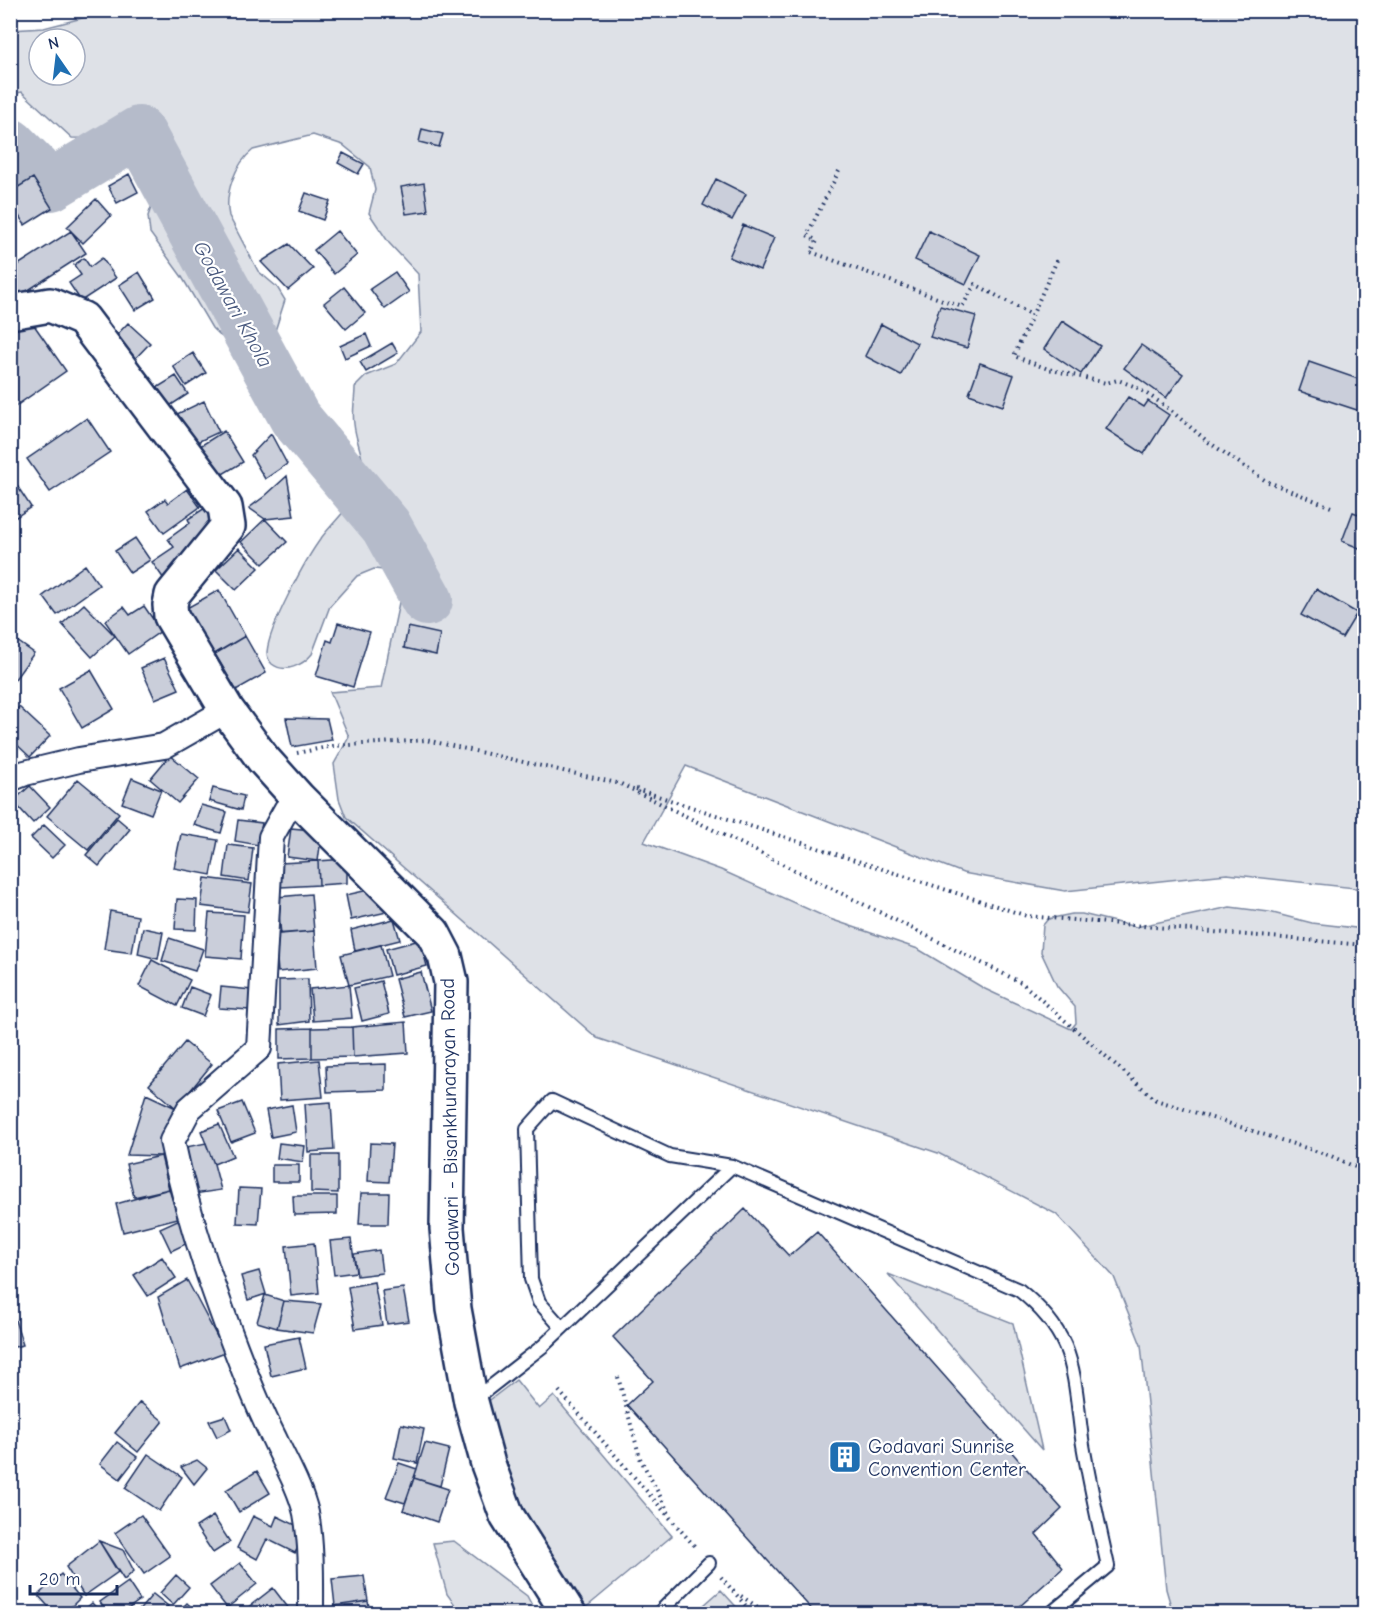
<svg xmlns="http://www.w3.org/2000/svg" width="1375" height="1624" font-family="'Comic Neue',sans-serif">
<style>
.green{fill:#dee1e7;stroke:#7c88a2;stroke-width:1.5;fill-rule:evenodd}
.lines{fill:none;stroke-linecap:round;stroke-linejoin:round}
.river{stroke:#b5bbca;stroke-width:52}
.building{fill:#caceda;stroke:#1b2f5e;stroke-width:1.5}
.lane-casing{stroke:#1b2f5e;stroke-width:16}
.street-casing{stroke:#1b2f5e;stroke-width:28}
.secondary-casing{stroke:#1b2f5e;stroke-width:38}
.path{stroke:#1b2f5e;stroke-width:4;stroke-dasharray:1.5 4.5;stroke-linecap:butt}
.lane{stroke:#fff;stroke-width:12}
.street{stroke:#fff;stroke-width:24}
.secondary{stroke:#fff;stroke-width:33}
.labels{text-anchor:middle;dominant-baseline:central;stroke-width:4.5;stroke-linejoin:round;paint-order:stroke}
.street-label{font-size:20px;fill:#1b2f5e;stroke:#fff}
.poi-label{font-size:20px;fill:#1b2f5e;stroke:#fff;text-anchor:start}
.water-label{font-size:21px;font-style:italic;fill:#49597e;stroke:#fff}
</style>
<rect width="100%" height="100%" fill="#fff"/>
<filter id="ink" filterUnits="userSpaceOnUse"><feTurbulence type="fractalNoise" baseFrequency=".0167" numOctaves="2"/><feDisplacementMap in="SourceGraphic" scale="12" xChannelSelector="R" yChannelSelector="G"/><feConvolveMatrix kernelMatrix="1 2 1 2 8 2 1 2 1" color-interpolation-filters="sRGB"/></filter>
<g filter="url(#ink)">
<path class="green" d="M 109,11 L 1364,11 L 1364,889 L 1227,874 L 1065,891 L 963,873 L 686,766 L 644,842 L 721,870 L 830,919 L 918,949 L 985,989 L 1071,1029 L 1076,1023 L 1075,1007 L 1057,986 L 1041,952 L 1043,925 L 1048,919 L 1072,914 L 1082,914 L 1136,927 L 1230,907 L 1269,912 L 1312,923 L 1364,929 L 1364,1613 L 1173,1613 L 1166,1589 L 1141,1345 L 1114,1277 L 1056,1214 L 938,1153 L 597,1038 L 346,817 L 339,799 L 334,764 L 349,737 L 330,692 L 381,688 L 405,574 L 394,571 L 374,569 L 357,576 L 330,606 L 312,654 C 303,665 285,674 272,664 C 269,661 267,657 267,652 C 269,627 306,558 322,537 C 334,521 357,501 362,482 C 367,461 356,444 354,424 C 352,412 355,399 355,387 L 366,376 L 396,364 L 421,332 L 418,274 L 389,243 L 369,213 L 375,190 L 370,167 L 343,145 L 313,135 L 253,150 C 235,164 224,194 229,216 L 258,271 L 277,287 L 285,300 L 274,334 L 263,346 L 245,351 L 219,335 L 212,328 L 182,277 L 150,233 L 148,216 L 156,193 L 156,175 L 135,139 L 72,138 L 22,92 L 11,94 L 11,30 L 44,28 ZM 39,39 L 75,39 L 75,75 L 39,75 Z
M 888,1274 L 1013,1323 L 1042,1450 Z
M 516,1380 L 539,1409 L 554,1396 L 672,1536 L 583,1610 L 527,1526 L 482,1406 Z
M 454,1541 L 527,1596 L 536,1613 L 461,1613 L 447,1594 L 433,1543 Z
M 721,1590 L 742,1613 L 695,1613 Z"/>
<g class="lines">
<path class="river" d="M 10,144 L 51,185 L 139,132 L 295,418 L 386,526 L 427,600"/>
</g>
<path class="building" d="M 422,129 L 443,134 L 439,147 L 419,142 Z
M 343,153 L 364,164 L 358,174 L 338,163 Z
M 129,174 L 138,192 L 117,203 L 108,186 Z
M 33,178 L 52,208 L 25,225 L 10,203 L 10,192 Z
M 716,179 L 746,194 L 732,220 L 703,205 Z
M 424,183 L 428,211 L 406,214 L 401,187 Z
M 306,193 L 330,201 L 323,220 L 299,211 Z
M 96,199 L 111,216 L 83,243 L 67,227 Z
M 743,225 L 774,238 L 760,270 L 729,257 Z
M 71,231 L 86,253 L 16,298 L 10,289 L 10,270 Z
M 337,231 L 357,255 L 334,274 L 314,250 Z
M 929,231 L 980,255 L 966,284 L 915,260 Z
M 289,244 L 313,269 L 288,290 L 261,262 Z
M 84,258 L 90,267 L 102,258 L 116,278 L 81,301 L 69,283 L 81,275 L 74,265 Z
M 139,272 L 155,298 L 135,310 L 119,285 Z
M 395,272 L 409,292 L 385,309 L 370,289 Z
M 344,287 L 365,313 L 346,329 L 324,303 Z
M 940,306 L 976,316 L 967,348 L 930,337 Z
M 27,315 L 66,371 L 10,410 L 10,326 Z
M 1062,321 L 1100,346 L 1081,374 L 1044,349 Z
M 128,323 L 150,343 L 130,364 L 109,343 Z
M 881,324 L 917,343 L 901,375 L 865,356 Z
M 366,334 L 371,346 L 345,358 L 340,346 Z
M 392,343 L 398,353 L 366,372 L 360,362 Z
M 1141,345 L 1183,374 L 1166,398 L 1124,368 Z
M 193,353 L 206,373 L 186,386 L 173,366 Z
M 1309,362 L 1364,381 L 1364,399 L 1360,411 L 1299,391 Z
M 980,363 L 1014,375 L 1003,406 L 969,394 Z
M 176,376 L 188,394 L 162,411 L 150,392 Z
M 1128,397 L 1144,407 L 1148,401 L 1169,415 L 1144,454 L 1106,429 Z
M 204,401 L 219,432 L 191,445 L 177,414 Z
M 87,418 L 110,452 L 50,492 L 27,459 Z
M 224,431 L 243,462 L 216,478 L 197,448 Z
M 271,434 L 287,464 L 265,479 L 251,455 Z
M 10,475 L 31,507 L 10,521 Z
M 287,476 L 294,516 L 265,519 L 249,508 L 265,496 Z
M 187,489 L 200,507 L 164,533 L 148,511 L 165,499 L 168,503 Z
M 208,506 L 222,527 L 166,582 L 152,562 L 174,547 L 168,539 L 190,523 L 188,519 Z
M 1353,512 L 1364,516 L 1364,550 L 1342,541 Z
M 265,519 L 287,542 L 263,564 L 241,542 Z
M 135,538 L 150,560 L 130,573 L 115,551 Z
M 239,548 L 259,568 L 236,590 L 216,570 Z
M 85,565 L 99,585 L 57,615 L 43,596 Z
M 1316,589 L 1357,613 L 1342,638 L 1301,615 Z
M 219,590 L 245,636 L 211,656 L 185,609 Z
M 84,604 L 115,636 L 92,657 L 62,624 Z
M 144,606 L 161,631 L 128,654 L 105,621 L 124,607 L 130,615 Z
M 338,623 L 370,632 L 353,687 L 316,676 L 327,640 L 332,642 Z
M 408,627 L 440,634 L 436,655 L 404,648 Z
M 10,636 L 34,653 L 13,682 L 10,680 Z
M 245,636 L 266,673 L 236,690 L 215,654 Z
M 164,658 L 179,689 L 155,699 L 141,668 Z
M 91,670 L 114,709 L 82,728 L 59,688 Z
M 19,707 L 50,736 L 30,757 L 10,738 L 10,716 Z
M 286,718 L 327,719 L 332,740 L 292,747 Z
M 10,750 L 16,754 L 10,762 Z
M 170,755 L 199,779 L 178,803 L 150,779 Z
M 132,778 L 161,790 L 151,814 L 122,803 Z
M 78,779 L 119,813 L 88,850 L 47,816 Z
M 30,786 L 50,807 L 33,823 L 13,801 Z
M 213,788 L 244,796 L 241,810 L 209,801 Z
M 201,805 L 227,812 L 221,833 L 194,825 Z
M 117,818 L 130,829 L 99,866 L 86,855 Z
M 238,820 L 262,823 L 258,845 L 235,841 Z
M 44,825 L 65,845 L 52,858 L 31,838 Z
M 291,828 L 322,831 L 318,861 L 287,857 Z
M 181,834 L 218,840 L 211,875 L 174,868 Z
M 228,845 L 253,848 L 249,881 L 224,877 Z
M 347,859 L 347,883 L 319,885 L 318,861 Z
M 318,861 L 319,885 L 281,887 L 280,863 Z
M 205,878 L 252,884 L 248,912 L 201,906 Z
M 382,887 L 387,912 L 351,920 L 346,895 Z
M 311,894 L 314,931 L 281,934 L 277,897 Z
M 177,899 L 197,900 L 196,930 L 175,929 Z
M 110,911 L 138,916 L 132,953 L 104,949 Z
M 209,913 L 244,915 L 241,959 L 205,956 Z
M 394,919 L 400,940 L 355,951 L 351,930 Z
M 143,928 L 163,932 L 158,959 L 138,954 Z
M 314,931 L 317,968 L 278,972 L 275,934 Z
M 169,938 L 203,949 L 195,971 L 162,961 Z
M 420,940 L 427,966 L 393,975 L 386,949 Z
M 381,945 L 389,976 L 349,985 L 341,955 Z
M 152,960 L 190,980 L 177,1006 L 139,986 Z
M 421,972 L 431,1011 L 405,1017 L 395,979 Z
M 308,979 L 309,1021 L 279,1025 L 279,980 Z
M 381,981 L 389,1014 L 362,1021 L 354,988 Z
M 349,985 L 352,1018 L 313,1021 L 310,989 Z
M 190,987 L 211,995 L 203,1016 L 182,1008 Z
M 221,987 L 252,990 L 250,1010 L 219,1008 Z
M 406,1022 L 408,1053 L 353,1057 L 352,1027 Z
M 352,1027 L 353,1057 L 312,1058 L 312,1028 Z
M 312,1028 L 312,1058 L 279,1059 L 279,1029 Z
M 185,1042 L 212,1064 L 176,1108 L 149,1085 Z
M 319,1060 L 323,1097 L 280,1100 L 278,1064 Z
M 386,1064 L 386,1090 L 327,1092 L 326,1066 Z
M 146,1094 L 176,1108 L 161,1156 L 127,1155 Z
M 242,1102 L 255,1133 L 231,1142 L 218,1111 Z
M 331,1102 L 334,1150 L 308,1152 L 305,1104 Z
M 292,1105 L 296,1132 L 271,1137 L 266,1110 Z
M 219,1124 L 233,1156 L 214,1164 L 201,1131 Z
M 206,1143 L 214,1164 L 221,1190 L 194,1194 L 186,1147 Z
M 279,1143 L 305,1146 L 303,1162 L 277,1158 Z
M 370,1143 L 392,1144 L 389,1182 L 368,1181 Z
M 311,1155 L 338,1155 L 338,1193 L 311,1192 Z
M 161,1156 L 169,1189 L 134,1197 L 126,1164 Z
M 272,1165 L 299,1165 L 299,1182 L 272,1182 Z
M 239,1188 L 261,1189 L 258,1224 L 237,1223 Z
M 169,1189 L 178,1218 L 123,1232 L 116,1204 Z
M 361,1193 L 389,1193 L 388,1224 L 359,1224 Z
M 293,1196 L 337,1196 L 337,1214 L 294,1215 Z
M 745,1209 L 789,1256 L 817,1232 L 1062,1509 L 1036,1534 L 1063,1568 L 1011,1614 L 816,1614 L 627,1405 L 653,1381 L 613,1337 Z
M 184,1217 L 194,1240 L 171,1251 L 160,1228 Z
M 351,1239 L 356,1272 L 334,1275 L 330,1241 Z
M 314,1243 L 319,1293 L 291,1296 L 286,1246 Z
M 379,1250 L 382,1273 L 357,1276 L 354,1254 Z
M 162,1257 L 176,1278 L 148,1296 L 134,1275 Z
M 259,1271 L 266,1294 L 248,1300 L 241,1276 Z
M 187,1280 L 225,1352 L 180,1369 L 158,1297 Z
M 374,1282 L 382,1325 L 355,1329 L 348,1287 Z
M 403,1288 L 409,1321 L 387,1324 L 382,1291 Z
M 265,1295 L 284,1301 L 277,1328 L 257,1322 Z
M 284,1301 L 321,1304 L 313,1333 L 277,1328 Z
M 10,1304 L 23,1345 L 10,1348 Z
M 299,1337 L 306,1368 L 271,1376 L 264,1344 Z
M 140,1402 L 163,1421 L 138,1452 L 115,1433 Z
M 225,1416 L 231,1430 L 217,1437 L 209,1421 Z
M 401,1424 L 424,1429 L 417,1463 L 394,1458 Z
M 117,1442 L 137,1457 L 120,1479 L 100,1464 Z
M 425,1443 L 449,1449 L 440,1486 L 414,1478 Z
M 148,1454 L 182,1477 L 159,1511 L 125,1488 Z
M 197,1460 L 207,1468 L 194,1484 L 181,1467 Z
M 399,1463 L 417,1469 L 405,1503 L 386,1497 Z
M 257,1471 L 270,1493 L 239,1512 L 226,1490 Z
M 414,1478 L 448,1489 L 437,1522 L 403,1510 Z
M 141,1515 L 170,1556 L 144,1574 L 115,1533 Z
M 213,1516 L 230,1542 L 213,1553 L 196,1527 Z
M 253,1516 L 273,1526 L 277,1516 L 306,1530 L 295,1553 L 267,1539 L 257,1559 L 237,1548 Z
M 99,1541 L 118,1572 L 84,1596 L 66,1567 Z
M 99,1541 L 123,1550 L 134,1571 L 124,1580 Z
M 240,1563 L 257,1584 L 227,1608 L 210,1586 Z
M 61,1574 L 80,1598 L 64,1614 L 55,1614 L 38,1595 Z
M 176,1575 L 189,1587 L 173,1605 L 160,1593 Z
M 364,1576 L 368,1601 L 335,1606 L 332,1579 Z
M 128,1582 L 140,1600 L 121,1614 L 107,1614 L 100,1602 Z
M 273,1588 L 293,1614 L 249,1614 L 246,1609 Z
M 153,1594 L 168,1606 L 162,1614 L 136,1614 Z
M 368,1601 L 370,1614 L 336,1614 L 335,1606 Z
M 92,1603 L 102,1614 L 79,1614 Z
M 187,1603 L 199,1614 L 176,1614 Z"/>
<g class="lines">
<defs>
<path id="lane" d="M 562,1328 L 539,1302 L 531,1279 L 527,1129 L 552,1101 L 670,1156 L 732,1166 L 1019,1290 C 1039,1306 1055,1323 1065,1346 C 1077,1374 1078,1415 1083,1445 C 1090,1485 1099,1526 1108,1566 L 1050,1614
M 475,1399 L 543,1346 L 732,1166
M 658,1614 L 709,1563"/>
<path id="street" d="M 10,779 L 25,773 L 79,760 L 164,746 L 227,710
M 299,799 L 286,810 L 271,837 L 259,1048 L 189,1109 L 172,1141 C 189,1223 217,1302 248,1380 C 256,1399 264,1419 274,1438 C 285,1462 300,1487 306,1513 C 312,1546 311,1581 311,1614"/>
<path id="secondary" d="M 10,312 L 50,305 L 83,319 L 225,507 L 228,526 L 172,595 L 170,605 L 171,616 L 227,710 L 263,759 L 299,799 L 433,933 L 445,956 L 451,982 L 447,1228 L 454,1309 L 471,1402 L 488,1464 L 507,1516 L 569,1614"/>
</defs>
<use href="#lane" class="lane-casing"/>
<use href="#street" class="street-casing"/>
<use href="#secondary" class="secondary-casing"/>
<path class="path" d="M 839,171 L 807,235 L 817,241 L 811,252 L 962,307 L 975,284 L 1032,315
M 1057,260 L 1014,356 L 1048,369 L 1106,383 L 1118,380 L 1136,387 L 1164,405 L 1207,441 L 1266,481 L 1331,507
M 297,753 L 333,746 L 426,740 L 621,784 L 1022,983 L 1156,1100 L 1331,1156 L 1364,1171
M 636,789 L 1027,916 L 1364,945
M 618,1377 L 640,1458 L 671,1517
M 559,1391 L 697,1549
M 721,1577 L 753,1614
M 741,1596 L 768,1614"/>
<use href="#lane" class="lane"/>
<use href="#street" class="street"/>
<use href="#secondary" class="secondary"/>
</g>
</g>
<defs>
<symbol id="building-square" viewBox="-11 -11 22 22"><rect x="-9" y="-9" width="18" height="18" rx="4" fill="#1f6fb2" stroke="#fff"/><path d="M-4-6H4V6H1V3H-1V6H-4ZM-2.5-4.3h1.7v1.8h-1.7ZM.8-4.3h1.7v1.8H.8ZM-2.5-1h1.7V.8h-1.7ZM.8-1h1.7V.8H.8Z" fill="#fff"/></symbol>
</defs>
<g fill-rule="evenodd">
<use href="#building-square" x="826" y="1438" width="38" height="38"/>
</g>
<g class="labels">
<g class="street-label">
<text transform="translate(450 1127) rotate(-91)">Godawari - Bisankhunarayan Road</text>
</g>
<g class="poi-label">
<text x="868" y="1446">Godavari Sunrise<tspan x="868" dy="23">Convention Center</tspan></text>
</g>
<g class="water-label">
<text transform="translate(233 304) rotate(61)">Godawari Khola</text>
</g>
</g>
<rect width="1375" height="1624" fill="none" stroke="#fff" stroke-width="36"/>
<rect x="18" y="18" width="1339" height="1588" fill="none" stroke="#1b2f5e" stroke-width="2" filter="url(#ink)"/>
<g transform="translate(57 57) rotate(346)"><circle r="28" fill="#ffffff" stroke="#a4acbf" stroke-width="1.5"/>
<path d="M0-4.5L10 22L0 15L-10 22Z" fill="#1f6fb2"/>
<text y="-9" font-size="16" font-weight="bold" text-anchor="middle" fill="#1b2f5e">N</text>
</g>
<path d="M30 1585v9h87v-9" fill="none" stroke="#1b2f5e" stroke-width="3"/>
<text x="39" y="1585" font-size="18" fill="#1b2f5e" stroke="#ffffff" stroke-width="4.5" paint-order="stroke">20 m</text>
</svg>
